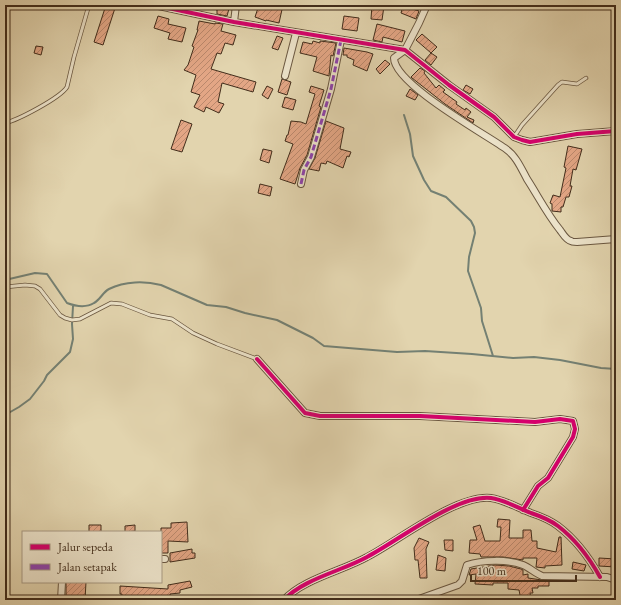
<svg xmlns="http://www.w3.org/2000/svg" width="621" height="605" font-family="'EB Garamond',serif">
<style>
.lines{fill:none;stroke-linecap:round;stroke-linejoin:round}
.stream{stroke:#748073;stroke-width:2}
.building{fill:url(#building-hatch);stroke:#422d1b}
.lane-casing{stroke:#6a5740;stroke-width:4.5}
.street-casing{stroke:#6a5740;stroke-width:8}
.lane{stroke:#ece3ca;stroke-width:3}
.street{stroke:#ece3ca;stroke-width:6}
.quiet{stroke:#8e44ad;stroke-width:3;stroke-dasharray:6 3;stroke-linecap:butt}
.cycleway-casing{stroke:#ece3ca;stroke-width:6}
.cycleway{stroke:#d6006c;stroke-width:4}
</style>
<defs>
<pattern id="building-hatch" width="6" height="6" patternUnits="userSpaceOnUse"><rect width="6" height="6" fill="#e3a685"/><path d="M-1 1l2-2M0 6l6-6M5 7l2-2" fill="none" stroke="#ba886c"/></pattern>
</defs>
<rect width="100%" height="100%" fill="#e2d4ae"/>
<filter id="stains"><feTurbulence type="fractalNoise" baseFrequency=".005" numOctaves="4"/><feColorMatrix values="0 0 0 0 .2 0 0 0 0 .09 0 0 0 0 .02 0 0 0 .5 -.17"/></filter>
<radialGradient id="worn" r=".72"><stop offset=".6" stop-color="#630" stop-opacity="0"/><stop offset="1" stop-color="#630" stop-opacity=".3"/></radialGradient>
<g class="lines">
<path class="stream" d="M 404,115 L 410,134 L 413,156 L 424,180 L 431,191 L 446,197 L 471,221 L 474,227 L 475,233 L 469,257 L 468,271 L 481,308 L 482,321 L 493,356
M 5,280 L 35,273 L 47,274 L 67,303 C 75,306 86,308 94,303 C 100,300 103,292 109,289 C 125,281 145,281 161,285 L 207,305 L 226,307 L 245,313 L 277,320 L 313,338 L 324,346 L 397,352 L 425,351 L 472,354 L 513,358 L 534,357 L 560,360 L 601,368 L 616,369
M 5,415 L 19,407 L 30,399 L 44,381 L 47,375 L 70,352 L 73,339 L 72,324 L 73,306"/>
</g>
<path class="building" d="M 106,5 L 116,5 L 103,45 L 94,42 Z
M 206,5 L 230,5 L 227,16 L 217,14 L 217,10 L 206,6 Z
M 259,5 L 283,5 L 279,23 L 266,20 L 266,21 L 255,17 Z
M 372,5 L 384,6 L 382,20 L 371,19 Z
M 403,6 L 419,11 L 416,19 L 401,13 Z
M 158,16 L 169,19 L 168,24 L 186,28 L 182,42 L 168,39 L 170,33 L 154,28 Z
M 344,16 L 359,18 L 357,31 L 342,29 Z
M 199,21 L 215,24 L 215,23 L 223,24 L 221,31 L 236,35 L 233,45 L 225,43 L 221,54 L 217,53 L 211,69 L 256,82 L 253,92 L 222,83 L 218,102 L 224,104 L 219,113 L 206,107 L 204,112 L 194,107 L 200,95 L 191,92 L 196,75 L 184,70 L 188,65 L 194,47 L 192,46 L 198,30 L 197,30 Z
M 377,24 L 405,31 L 402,42 L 383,37 L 382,42 L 373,40 Z
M 422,34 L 437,47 L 431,53 L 416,40 Z
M 277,36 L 283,38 L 278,50 L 272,48 Z
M 313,41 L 320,43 L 320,41 L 336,43 L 333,56 L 331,55 L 329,76 L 313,71 L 317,57 L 300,53 L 303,42 L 312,44 Z
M 36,46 L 43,47 L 41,55 L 34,53 Z
M 344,48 L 367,52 L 373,54 L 367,71 L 353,65 L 354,60 L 347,57 L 347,55 L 343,55 Z
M 431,53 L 437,57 L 431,65 L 425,60 Z
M 385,60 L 390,64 L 380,74 L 376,69 Z
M 420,68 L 425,71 L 424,73 L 436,88 L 439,85 L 445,90 L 443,92 L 457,102 L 456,104 L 465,110 L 466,108 L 471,112 L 467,117 L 474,120 L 473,123 L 445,104 L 412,78 L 411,77 Z
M 282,79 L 291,82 L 287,95 L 278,92 Z
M 466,85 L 473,89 L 470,94 L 463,90 Z
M 267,86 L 273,89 L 268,99 L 262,95 Z
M 311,86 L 324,90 L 319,106 L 321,107 L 307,155 L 300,168 L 295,184 L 280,179 L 293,144 L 285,141 L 287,135 L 288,135 L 291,121 L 301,122 L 306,124 L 315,94 L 309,92 Z
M 410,89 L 418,95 L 415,100 L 406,96 Z
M 285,97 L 296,100 L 293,110 L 282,107 Z
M 181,120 L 192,124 L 182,152 L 171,149 Z
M 326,121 L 344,128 L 340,149 L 351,152 L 349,157 L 347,156 L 343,168 L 327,161 L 326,164 L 321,163 L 319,171 L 309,169 L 315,158 Z
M 568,146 L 582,149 L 576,170 L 573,169 L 570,186 L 572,186 L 569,197 L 566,197 L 563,207 L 561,207 L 561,212 L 552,211 L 552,204 L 550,203 L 553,195 L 560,197 L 566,168 L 564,167 Z
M 263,149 L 272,151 L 269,163 L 260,160 Z
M 260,184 L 272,187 L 270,196 L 258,193 Z
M 498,519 L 510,520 L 509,538 L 523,538 L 523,530 L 531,530 L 532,541 L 537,541 L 537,548 L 556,552 L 559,537 L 561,537 L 562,565 L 545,566 L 545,568 L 536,567 L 537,558 L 523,558 L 523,560 L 503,557 L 481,557 L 480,554 L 469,553 L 470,540 L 477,540 L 473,527 L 480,525 L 485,541 L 500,541 L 501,527 L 497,527 Z
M 187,522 L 188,542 L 168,541 L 168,553 L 161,553 L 161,528 L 171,528 L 171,523 Z
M 89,525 L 101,525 L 101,532 L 89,532 Z
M 135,525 L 135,531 L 125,532 L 125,526 Z
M 419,538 L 429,542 L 426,549 L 427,578 L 420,578 L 418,560 L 415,560 L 414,548 Z
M 444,540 L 453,540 L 453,551 L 445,550 Z
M 192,549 L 192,553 L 195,553 L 195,558 L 170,562 L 170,553 Z
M 438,555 L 446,558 L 445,571 L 436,570 Z
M 599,558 L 616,559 L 616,567 L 599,566 Z
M 573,562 L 586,565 L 584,571 L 572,569 Z
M 495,565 L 509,566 L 521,569 L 523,570 L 523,575 L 528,574 L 528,578 L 549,581 L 549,586 L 538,586 L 538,588 L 532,588 L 533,593 L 530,593 L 531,600 L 521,600 L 519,590 L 508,589 L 508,583 L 493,583 L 493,585 L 475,584 L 476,574 L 469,575 L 471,569 Z
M 190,581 L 192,587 L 180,590 L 180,593 L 170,594 L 171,599 L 141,600 L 141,596 L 131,596 L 130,600 L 121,600 L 122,594 L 120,594 L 120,586 L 168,589 L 168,585 Z
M 66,582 L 86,582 L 85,600 L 66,600 Z"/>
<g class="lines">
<defs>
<path id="lane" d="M 5,123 C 18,120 60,98 67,87 L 74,57 L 89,5
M 514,137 L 522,125 L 558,85 L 562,82 L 577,84 L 586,78
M 5,287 L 25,285 L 35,286 L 40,289 L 60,315 L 65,318 L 72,320 L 80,319 L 111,303 L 122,304 L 150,315 L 172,319 L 193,333 L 217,344 L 257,359"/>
<path id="street" d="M 154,5 L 234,22 L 405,50 L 449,85 L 494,117 L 514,137 L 522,140 L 530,142 L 577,134 L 616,131
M 427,5 L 419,23 L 405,50 L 394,58 C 394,84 485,134 506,149 C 516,156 521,168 527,179 C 538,196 547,214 560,230 C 563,234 566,240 571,241 C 572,242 575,242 577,242 L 616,239
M 234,22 L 236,5
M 285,76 L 296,33
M 301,184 L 304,170 L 311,157 L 331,89 L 341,40
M 257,359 L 305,413 L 320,416 L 420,416 L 535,422 L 560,419 L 573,421 L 575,429 L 573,437 L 548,478 L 538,486 L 523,510
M 161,559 L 165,559
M 61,600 L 62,582
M 284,600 C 303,579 342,571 367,557 C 398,541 457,494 491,498 C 505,500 518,508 531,513 C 540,516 550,520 558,526 C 575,539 590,559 600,577
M 416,600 L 458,585 L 462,581 L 467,565 C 482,560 508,559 523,565 C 530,568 535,573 542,576 L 607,577 L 616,580"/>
</defs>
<use href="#lane" class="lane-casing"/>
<use href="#street" class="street-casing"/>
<use href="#lane" class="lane"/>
<use href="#street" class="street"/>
<path class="quiet" d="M 301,184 L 304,170 L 311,157 L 331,89 L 341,40"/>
<defs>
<path id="cycleway" d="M 154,5 L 234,22 L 405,50 L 449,85 L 494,117 L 514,137 L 522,140 L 530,142 L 577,134 L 616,131
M 257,359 L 305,413 L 320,416 L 420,416 L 535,422 L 560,419 L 573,421 L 575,429 L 573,437 L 548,478 L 538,486 L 523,510
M 284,600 C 303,579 342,571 367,557 C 398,541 457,494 491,498 C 505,500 518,508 531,513 C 540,516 550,520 558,526 C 575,539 590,559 600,577"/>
</defs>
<use href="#cycleway" class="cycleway-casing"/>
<use href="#cycleway" class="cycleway"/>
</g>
<rect width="621" height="605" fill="none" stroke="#e2d4ae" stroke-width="20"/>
<rect x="6" y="6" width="609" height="593" fill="none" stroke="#422d1b" stroke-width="2"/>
<rect x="10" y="10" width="601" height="585" fill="none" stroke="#422d1b"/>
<rect x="22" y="531" width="140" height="52" fill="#ece3ca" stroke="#a89a84"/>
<rect x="30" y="544" width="20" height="6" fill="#d6006c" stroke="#a89a84"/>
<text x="58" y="551" font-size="12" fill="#422d1b">Jalur sepeda</text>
<rect x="30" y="564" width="20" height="6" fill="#8e44ad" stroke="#a89a84"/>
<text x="58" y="571" font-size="12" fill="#422d1b">Jalan setapak</text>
<path d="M471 575v6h105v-6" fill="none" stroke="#422d1b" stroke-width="2"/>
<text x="477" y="575" font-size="12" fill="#422d1b" stroke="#ece3ca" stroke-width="3" paint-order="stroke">100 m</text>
<rect width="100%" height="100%" filter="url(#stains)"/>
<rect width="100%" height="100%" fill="url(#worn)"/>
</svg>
